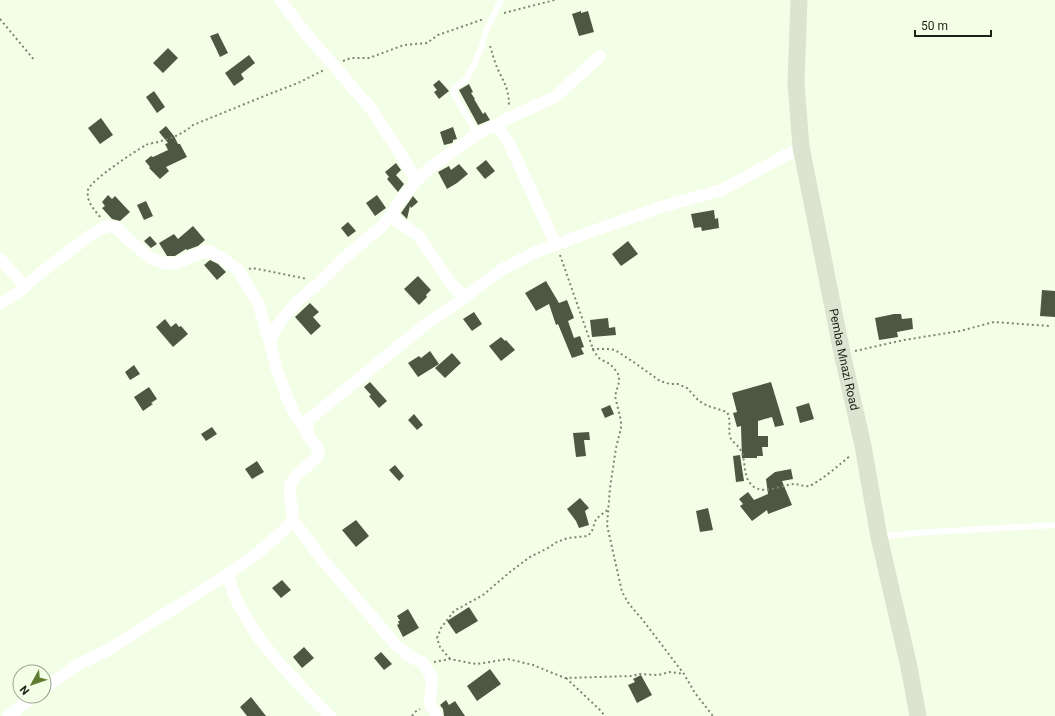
<svg xmlns="http://www.w3.org/2000/svg" width="1055" height="716" font-family="Roboto,sans-serif">
<style>
.building{fill:#4e5743}
.lines{fill:none;stroke-linecap:round;stroke-linejoin:round}
.path{stroke:#7d8474;stroke-width:2;stroke-dasharray:2 3;stroke-linecap:butt}
.service{stroke:#fff;stroke-width:6}
.minor{stroke:#fff;stroke-width:12}
.secondary{stroke:#dce4d1;stroke-width:17}
.labels{text-anchor:middle;dominant-baseline:central;stroke-width:4;stroke-linejoin:round;paint-order:stroke}
.street-label{font-size:12px;fill:#1c2017;stroke:#f3fee6}
</style>
<rect width="100%" height="100%" fill="#f3fee6"/>
<path class="building" d="M 581,11 L 581,13 L 588,11 L 594,32 L 579,36 L 572,14 Z
M 218,33 L 228,53 L 220,57 L 210,36 Z
M 168,48 L 178,58 L 163,73 L 153,63 Z
M 249,55 L 255,63 L 241,74 L 244,79 L 234,86 L 225,73 Z
M 439,80 L 449,91 L 439,99 L 434,92 L 437,90 L 433,85 Z
M 469,84 L 473,92 L 471,93 L 475,99 L 474,99 L 483,114 L 485,112 L 490,120 L 478,125 L 459,90 Z
M 154,91 L 165,107 L 157,113 L 146,97 Z
M 101,118 L 113,135 L 100,144 L 88,128 Z
M 166,126 L 174,136 L 178,144 L 180,144 L 187,157 L 166,167 L 169,171 L 160,179 L 149,168 L 150,167 L 145,161 L 151,156 L 153,157 L 168,150 L 165,144 L 168,143 L 159,132 Z
M 453,127 L 457,139 L 453,140 L 453,142 L 452,143 L 444,145 L 440,132 Z
M 486,160 L 495,171 L 485,179 L 476,168 Z
M 396,163 L 401,170 L 396,175 L 404,184 L 398,192 L 387,179 L 389,177 L 385,172 Z
M 459,164 L 468,174 L 457,183 L 447,189 L 438,172 L 449,166 L 451,170 Z
M 108,195 L 112,199 L 115,196 L 130,212 L 120,221 L 112,219 L 102,208 L 105,206 L 102,202 Z
M 377,195 L 386,208 L 375,216 L 366,203 Z
M 413,196 L 418,202 L 411,208 L 410,206 L 407,219 L 401,213 Z
M 146,201 L 153,216 L 144,220 L 137,205 Z
M 714,210 L 715,219 L 718,218 L 719,228 L 702,231 L 701,227 L 694,228 L 691,214 Z
M 348,222 L 356,231 L 348,237 L 341,228 Z
M 193,226 L 205,240 L 198,246 L 187,250 L 186,249 L 175,256 L 167,256 L 159,243 L 174,234 L 178,239 Z
M 150,236 L 157,244 L 151,248 L 144,241 Z
M 628,241 L 638,254 L 621,266 L 612,254 Z
M 210,260 L 218,264 L 226,272 L 217,280 L 204,265 Z
M 418,276 L 431,290 L 426,295 L 427,297 L 419,305 L 404,289 Z
M 546,281 L 559,303 L 567,300 L 574,318 L 568,321 L 574,338 L 580,336 L 584,347 L 581,348 L 584,354 L 572,358 L 558,324 L 556,325 L 549,304 L 536,311 L 525,293 Z
M 1042,290 L 1055,291 L 1055,317 L 1040,316 Z
M 310,303 L 319,312 L 313,317 L 321,326 L 311,335 L 295,317 Z
M 474,312 L 482,324 L 472,331 L 463,319 Z
M 894,314 L 901,314 L 902,319 L 912,318 L 913,329 L 897,332 L 898,337 L 879,340 L 875,318 Z
M 608,318 L 609,328 L 615,327 L 616,335 L 592,337 L 590,320 Z
M 165,319 L 171,327 L 176,323 L 179,327 L 181,326 L 188,334 L 173,347 L 156,327 Z
M 501,337 L 505,341 L 506,340 L 515,350 L 501,361 L 489,346 Z
M 430,351 L 439,364 L 418,377 L 408,363 L 419,356 L 421,358 Z
M 452,353 L 461,363 L 445,378 L 435,368 Z
M 134,365 L 140,374 L 130,380 L 125,372 Z
M 370,382 L 387,401 L 379,408 L 369,396 L 371,395 L 364,387 Z
M 771,382 L 784,425 L 775,427 L 772,417 L 758,421 L 758,436 L 768,436 L 768,447 L 762,447 L 763,456 L 757,456 L 757,458 L 742,458 L 741,426 L 737,427 L 733,413 L 737,412 L 732,393 Z
M 149,387 L 157,399 L 151,403 L 153,404 L 143,411 L 134,397 Z
M 809,403 L 814,419 L 800,423 L 796,407 Z
M 610,405 L 614,414 L 605,418 L 601,409 Z
M 414,414 L 423,425 L 417,430 L 408,420 Z
M 212,427 L 217,434 L 206,441 L 201,434 Z
M 589,432 L 590,440 L 584,440 L 586,456 L 576,457 L 573,433 Z
M 740,455 L 744,481 L 736,482 L 733,456 Z
M 257,461 L 264,472 L 252,479 L 245,469 Z
M 395,465 L 404,476 L 399,481 L 389,470 Z
M 791,469 L 793,479 L 782,481 L 792,505 L 768,514 L 767,510 L 752,521 L 740,506 L 743,504 L 739,499 L 748,492 L 754,500 L 768,494 L 766,479 L 775,472 Z
M 580,498 L 589,508 L 585,511 L 589,525 L 579,528 L 576,521 L 567,509 Z
M 708,508 L 713,530 L 700,532 L 696,511 Z
M 356,520 L 369,536 L 356,547 L 342,530 Z
M 282,580 L 291,590 L 281,598 L 272,588 Z
M 469,607 L 478,621 L 456,634 L 447,621 Z
M 408,609 L 419,628 L 403,637 L 397,625 L 399,624 L 398,621 L 400,621 L 397,616 Z
M 304,647 L 314,658 L 302,668 L 293,657 Z
M 381,652 L 392,664 L 384,670 L 374,658 Z
M 490,669 L 501,684 L 477,701 L 467,686 Z
M 641,675 L 652,695 L 637,703 L 628,685 L 635,682 L 633,679 Z
M 251,697 L 266,716 L 247,716 L 240,707 Z
M 446,700 L 449,705 L 455,701 L 465,716 L 444,716 L 443,709 L 440,705 Z"/>
<g class="lines">
<path class="path" d="M 504,13 L 555,0
M 0,19 L 35,61
M 490,46 C 492,51 493,57 495,62 C 501,79 509,85 509,106
M 343,61 L 351,58 L 369,58 L 404,45 L 427,43 L 438,35 L 484,19
M 100,217 C 94,209 86,202 88,190 C 90,181 135,151 146,145 C 150,143 156,143 161,141 C 173,138 184,133 193,125 L 272,93 L 298,83 L 324,70
M 560,255 L 594,352 L 600,359 L 610,364 L 617,372 L 619,376 L 619,382 L 615,396 L 621,421 L 621,428 L 616,448 L 610,488 L 607,525 L 622,592 L 629,604 L 642,619 L 684,674 L 695,693 L 713,716
M 249,269 L 252,268 L 268,271 L 307,279
M 592,349 L 608,349 L 615,350 L 635,363 L 660,381 L 670,384 L 678,384 L 687,388 L 699,401 L 708,406 L 727,412 C 732,421 727,431 731,439 C 734,443 739,446 741,451 C 746,461 743,474 750,483 C 760,497 780,485 794,484 C 799,484 804,487 809,486 C 817,484 843,462 851,455
M 855,351 L 904,340 L 960,331 L 994,322 L 1049,326
M 450,659 L 440,647 L 437,638 L 441,628 L 454,611 L 483,595 L 510,572 L 530,557 L 548,548 L 557,542 L 568,538 L 588,536 L 592,531 L 596,519 L 607,510
M 434,662 L 450,659 L 470,663 L 477,664 L 508,659 L 533,665 L 565,678 L 632,676 L 639,674 L 658,675 L 670,672 L 684,674
M 566,678 L 600,710 L 605,716
M 412,716 L 415,712 L 420,709"/>
<path class="service" d="M 476,135 L 474,129 L 453,92 L 454,88 L 467,79 L 481,49 L 487,29 L 501,0
M 880,537 L 914,533 L 1055,525"/>
<path class="minor" d="M 280,0 L 308,36 L 372,110 L 415,177 L 416,181
M 496,126 L 501,131 L 510,145 L 556,245
M 392,214 L 398,222 L 418,235 L 452,285 L 460,293 L 468,295
M 0,259 L 25,286
M 0,304 L 16,294 L 44,270 L 92,234 L 108,226 L 116,227 L 129,240 L 152,259 L 164,263 L 177,263 L 205,251 L 211,252 L 222,258 L 239,271 L 258,303 L 270,343
M 308,433 L 295,415 L 288,400 L 276,367 L 270,343 L 274,332 L 282,319 L 298,301 L 320,282 L 344,258 L 382,226 L 392,214 L 396,206 L 416,181 L 431,167 L 476,135 L 509,118 L 555,97 L 600,56
M 293,520 L 321,558 L 396,645 L 411,657 L 423,663 L 430,674 L 432,680 L 430,700 L 431,707 L 436,713 L 436,716
M 228,574 C 239,627 293,679 330,716
M 44,689 L 77,665 L 108,650 L 228,574 L 255,555 L 281,533 L 293,520 C 293,509 289,498 290,488 C 291,474 311,466 319,454 L 316,445 L 306,434 L 308,433 L 307,421 L 426,324 L 453,306 L 501,270 L 536,252 L 579,236 L 661,207 L 722,190 L 801,147
M 8,716 L 35,696"/>
<path class="secondary" id="s1" d="M 799,0 L 796,83 L 801,147 L 842,353 L 863,446 L 879,537 L 909,667 L 918,716"/>
</g>
<g class="labels">
<g class="street-label">
<text stroke="none"><textPath href="#s1" startOffset="364">Pemba Mnazi Road</textPath></text>
</g>
</g>
<g transform="translate(32 684) rotate(230)"><circle r="19" fill="#f3fee6" stroke="#9da593"/>
<path d="M0-3L7 15L0 10L-7 15Z" fill="#607c30"/>
<text y="-6" font-size="11" font-weight="bold" text-anchor="middle" fill="#1c2017">N</text>
</g>
<path d="M915 30v6h76v-6" fill="none" stroke="#1c2017" stroke-width="2"/>
<text x="921" y="30" font-size="12" fill="#1c2017" stroke="#f3fee6" stroke-width="3" paint-order="stroke">50 m</text>
</svg>
